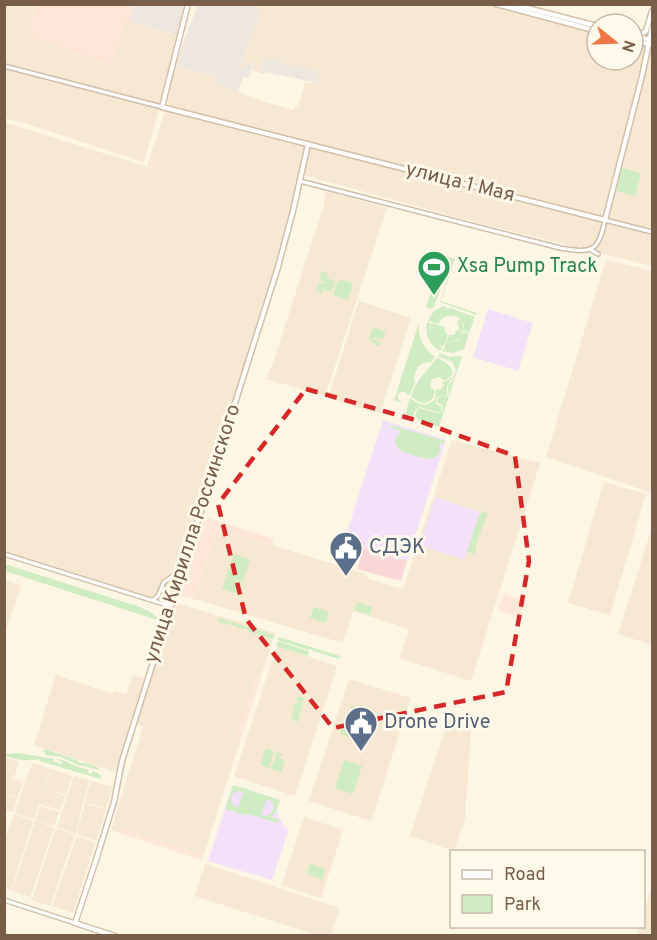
<svg xmlns="http://www.w3.org/2000/svg" width="657" height="940" font-family="Overpass,sans-serif">
<style>
.residential{fill:#f6e8d2}
.commercial{fill:#fee6d8}
.industrial{fill:#ede7df}
.education{fill:#f3e1fa}
.medical{fill:#fcd7d8}
.green{fill:#cfecc2;fill-rule:evenodd}
.lines{fill:none;stroke-linecap:round;stroke-linejoin:round}
.tertiary-casing{stroke:#d0beaa;stroke-width:6}
.secondary-casing{stroke:#d3bfa7;stroke-width:7}
.tertiary{stroke:#fff;stroke-width:3}
.secondary{stroke:#fff;stroke-width:4}
.marked{fill:none;stroke:#d62828;stroke-width:4.5;stroke-dasharray:12 8;stroke-linejoin:round}
.labels{text-anchor:middle;dominant-baseline:central;stroke-width:6;stroke-linejoin:round;paint-order:stroke}
.street-label{font-size:20px;fill:#785d48;stroke:#fff9ec}
.leisure-label{font-size:20px;fill:#27864d;stroke:#fff9ec;text-anchor:start}
.service-label{font-size:20px;fill:#4e5e75;stroke:#fff9ec;text-anchor:start}
</style>
<rect width="100%" height="100%" fill="#fdf6e5"/>
<path class="residential" d="M 4,5 L 37,5 L 28,36 L 112,64 L 126,19 L 178,35 L 161,103 L 144,162 L 30,125 L 5,118 Z
M 255,5 L 490,5 L 597,33 L 597,60 L 633,60 L 633,42 L 652,48 L 652,266 L 471,221 L 303,175 L 310,141 L 169,105 L 167,99 L 176,65 L 202,74 L 203,72 L 216,77 L 217,84 L 265,102 L 294,110 L 295,105 L 298,106 L 305,82 L 317,84 L 281,63 L 281,61 L 261,68 L 262,74 L 252,70 L 253,63 L 249,62 L 246,69 L 240,66 L 261,12 L 254,7 Z
M 165,111 L 305,146 L 278,259 L 167,608 L 5,556 L 4,122 L 147,167 Z
M 326,191 L 387,208 L 325,396 L 266,379 L 273,363 L 324,205 Z
M 606,260 L 652,271 L 652,493 L 546,457 Z
M 359,301 L 411,318 L 380,414 L 328,398 Z
M 452,440 L 540,463 L 471,681 L 400,658 L 409,629 L 353,611 L 343,643 L 194,599 L 217,528 L 365,574 L 369,579 L 403,589 Z
M 604,482 L 646,494 L 610,615 L 568,603 Z
M 652,527 L 652,645 L 618,634 Z
M 5,580 L 21,585 L 5,634 L 4,633 Z
M 174,602 L 275,633 L 202,860 L 111,830 L 143,727 L 136,725 Z
M 277,646 L 337,666 L 295,796 L 234,776 Z
M 56,675 L 112,694 L 114,691 L 126,694 L 133,675 L 145,679 L 115,772 L 34,745 Z
M 349,679 L 411,698 L 371,821 L 309,801 Z
M 451,711 L 472,718 L 465,818 L 454,851 L 410,836 Z
M 5,757 L 19,762 L 15,775 L 11,778 L 23,782 L 17,798 L 5,793 L 5,776 L 11,777 L 5,775 Z
M 33,763 L 50,769 L 40,802 L 44,789 L 46,788 L 45,787 L 51,769 L 72,776 L 66,794 L 50,790 L 65,796 L 60,810 L 39,804 L 35,818 L 31,819 L 15,813 L 25,782 L 31,784 L 25,781 Z
M 74,776 L 89,780 L 89,781 L 84,801 L 81,801 L 83,802 L 76,834 L 57,827 Z
M 91,781 L 113,787 L 106,808 L 85,802 Z
M 5,794 L 17,799 L 13,812 L 5,810 Z
M 85,803 L 106,810 L 96,841 L 77,834 Z
M 40,806 L 59,812 L 54,826 L 36,821 L 54,828 L 30,897 L 12,891 Z
M 14,814 L 33,821 L 11,891 L 5,888 L 4,843 Z
M 304,817 L 343,830 L 321,898 L 282,885 Z
M 56,828 L 75,835 L 50,906 L 32,900 Z
M 77,836 L 95,843 L 73,913 L 52,906 Z
M 205,864 L 340,908 L 331,935 L 316,935 L 195,896 Z
M 652,884 L 652,935 L 637,935 L 639,927 L 644,926 L 644,913 Z"/>
<path class="commercial" d="M 129,4 L 133,6 L 129,20 L 126,20 L 112,65 L 28,36 L 37,5 Z
M 202,516 L 274,539 L 272,545 L 217,528 L 194,599 L 177,596 L 176,594 L 201,517 Z
M 504,594 L 525,601 L 519,617 L 498,610 Z
M 255,677 L 259,678 L 240,742 L 235,740 Z
M 121,828 L 202,854 L 200,858 L 119,832 Z"/>
<path class="industrial" d="M 133,5 L 185,5 L 178,35 L 129,20 Z
M 198,5 L 255,5 L 255,7 L 261,12 L 240,66 L 246,68 L 249,61 L 253,63 L 252,69 L 249,78 L 243,77 L 238,92 L 216,84 L 216,77 L 204,72 L 203,74 L 176,65 L 181,48 Z
M 263,57 L 282,60 L 281,64 L 320,71 L 317,83 L 265,72 L 264,74 L 262,74 L 261,68 Z"/>
<path class="education" d="M 488,309 L 533,323 L 518,371 L 473,357 Z
M 383,420 L 446,440 L 407,561 L 344,541 Z
M 435,497 L 480,512 L 464,560 L 420,545 Z
M 233,785 L 280,800 L 276,810 L 285,828 L 289,829 L 272,880 L 208,861 Z"/>
<path class="medical" d="M 364,547 L 407,561 L 401,581 L 357,569 Z"/>
<path class="green" d="M 622,168 L 641,173 L 635,196 L 616,191 Z
M 440,254 L 455,259 L 441,301 L 477,313 L 476,315 L 440,302 L 452,264 L 450,262 L 440,259 Z
M 440,261 L 449,263 L 444,279 L 441,278 L 440,280 L 434,278 L 434,276 L 436,276 L 435,275 Z
M 322,271 L 328,273 L 327,278 L 335,281 L 331,292 L 324,289 L 322,293 L 316,291 L 318,284 L 321,283 L 326,284 L 326,283 L 322,281 L 320,279 Z
M 341,280 L 353,283 L 348,300 L 333,295 L 338,281 L 340,282 Z
M 435,280 L 440,282 L 442,285 L 434,307 L 431,309 L 426,307 Z
M 443,306 L 448,308 L 441,311 L 450,308 L 475,317 L 469,333 L 464,331 L 464,325 L 462,321 L 464,331 L 459,330 L 459,327 L 457,323 L 460,319 C 452,313 443,315 438,324 L 432,322 L 432,319 L 431,322 L 428,321 L 434,311 Z
M 427,322 L 430,323 L 430,333 L 431,323 L 444,327 L 445,332 L 448,335 L 443,347 L 435,342 L 442,348 L 440,351 C 429,344 425,335 427,322 Z
M 419,323 C 418,338 423,348 435,357 L 431,362 L 423,363 L 418,367 L 414,376 L 415,383 L 409,396 L 405,392 L 401,392 L 398,394 L 398,399 L 401,403 L 394,400 Z
M 373,327 L 386,332 L 383,339 L 374,337 L 373,339 L 381,342 L 379,347 L 369,340 Z
M 457,330 L 463,332 L 460,338 L 450,342 L 459,340 L 464,332 L 469,334 L 464,349 L 453,353 L 442,351 L 443,349 L 446,349 L 444,348 L 449,335 L 454,335 Z
M 440,353 L 449,357 L 462,356 L 439,427 L 418,420 L 415,416 L 417,410 L 419,408 L 438,413 L 443,411 L 443,406 L 437,402 L 437,399 L 439,397 L 445,397 L 449,395 L 448,386 L 453,380 L 456,370 L 452,361 L 439,355 Z
M 439,355 C 455,362 461,370 447,385 L 447,395 L 444,397 L 438,396 L 436,399 L 436,404 L 442,407 L 442,411 L 438,412 L 420,407 L 416,409 L 413,416 L 405,415 L 410,398 C 419,405 427,408 435,399 L 436,389 L 440,390 L 444,386 L 442,382 C 451,381 459,372 452,364 C 448,360 442,358 438,356 Z
M 437,358 C 447,362 462,372 444,381 L 439,377 L 432,379 L 430,387 L 435,391 L 433,398 C 426,406 418,403 411,396 C 416,381 427,370 437,358 Z
M 391,425 L 445,441 L 444,444 L 439,443 C 442,451 439,457 431,459 C 417,457 381,450 401,431 L 390,427 Z
M 482,511 L 487,513 L 487,516 C 482,527 475,542 475,554 L 467,552 L 480,513 L 482,514 Z
M 234,554 L 250,559 L 243,582 L 226,577 Z
M 8,565 L 140,607 C 148,611 155,614 160,621 L 5,571 L 5,566 Z
M 226,578 L 241,583 L 238,594 L 222,589 Z
M 357,602 L 372,607 L 370,615 L 354,610 Z
M 314,607 L 329,612 L 326,623 L 310,618 Z
M 219,618 L 274,635 L 273,639 L 248,631 L 246,628 L 242,629 L 231,625 L 218,622 Z
M 279,637 L 340,656 L 339,659 L 313,651 L 311,649 L 309,650 L 278,640 Z
M 278,641 L 308,651 L 309,653 L 308,656 L 276,646 Z
M 298,696 L 304,698 L 298,722 L 291,719 L 295,708 L 292,707 L 296,703 L 301,702 L 296,700 Z
M 350,705 L 371,712 L 361,741 L 340,734 L 345,717 L 354,719 L 355,718 L 354,717 Z
M 266,748 L 274,751 L 269,768 L 261,765 Z
M 45,749 L 77,760 L 79,763 C 85,762 96,765 100,770 L 78,765 L 61,757 L 46,755 L 43,751 Z
M 277,752 L 283,754 L 280,756 L 280,759 L 285,761 L 281,772 L 271,769 Z
M 19,753 L 54,759 L 54,762 L 62,764 L 62,762 L 56,759 L 60,759 L 78,767 L 90,770 L 87,771 L 89,773 L 93,773 L 92,770 L 101,775 L 101,779 L 39,761 L 39,759 C 28,762 16,759 5,756 L 5,754 Z
M 344,760 L 362,766 L 353,794 L 335,788 Z
M 233,785 L 280,800 L 276,812 L 271,817 L 280,820 L 278,823 L 248,814 L 247,816 L 225,809 ZM 238,791 L 244,792 L 238,808 C 232,805 230,801 232,794 ZM 267,799 L 273,803 L 274,808 L 271,814 L 264,816 L 261,815 Z
M 310,864 L 325,869 L 322,879 L 307,874 Z"/>
<g class="lines">
<defs>
<path id="tertiary" d="M 4,66 L 162,107
M 300,181 L 560,248 C 592,253 598,253 605,220 L 652,232
M 591,250 L 598,254
M 4,554 L 170,606
M 153,600 L 158,596 L 164,582 L 182,570
M 4,900 L 75,923"/>
<path id="secondary" d="M 188,4 L 162,107 L 605,220 L 642,76 L 652,28
M 496,4 L 597,31
M 512,4 L 597,26
M 633,36 L 652,40
M 637,37 L 646,31 L 652,11
M 633,40 L 652,45
M 115,936 L 75,923 L 96,860 L 114,802 L 122,761 L 278,267 L 293,211 L 308,144"/>
</defs>
<use href="#tertiary" class="tertiary-casing"/>
<use href="#secondary" class="secondary-casing"/>
<use href="#tertiary" class="tertiary"/>
<use href="#secondary" class="secondary"/>
</g>
<path class="marked" d="M 306,389 L 419,421 L 515,456 L 529,561 L 506,692 L 333,728 L 246,619 L 218,504 Z"/>
<defs>
<symbol id="stadium-pin" viewBox="-11 -11 22 30"><path d="M0 17L-7.5 6A9.5 9.5 0 1 1 7.5 6Z" fill="#2e9e5b" stroke="#fff9ec"/><path d="M0-5a6.5 5 0 1 0 0 10a6.5 5 0 1 0 0-10ZM-3.5-1.8h7v3.6h-7Z" fill="#fff"/></symbol>
<symbol id="civic-pin" viewBox="-11 -11 22 30"><path d="M0 17L-7.5 6A9.5 9.5 0 1 1 7.5 6Z" fill="#5c6f8a" stroke="#fff9ec"/><path d="M-.6-6.5H3V-4.5H.6V-3L4-1V1h2V6H-6V1h2V-1L-.6-3ZM-1.2 2.5V6h2.4V2.5Z" fill="#fff"/></symbol>
</defs>
<g fill-rule="evenodd">
<use href="#stadium-pin" x="415" y="248" width="38" height="52"/>
<use href="#civic-pin" x="327" y="529" width="38" height="52"/>
<use href="#civic-pin" x="342" y="704" width="38" height="52"/>
</g>
<g class="labels">
<g class="street-label">
<text transform="translate(460 183) rotate(14)">улица 1 Мая</text>
<text transform="translate(193 534) rotate(-72)">улица Кирилла Россинского</text>
</g>
<g class="leisure-label">
<text x="457" y="267">Xsa Pump Track</text>
</g>
<g class="service-label">
<text x="369" y="548">СДЭК</text>
<text x="384" y="723">Drone Drive</text>
</g>
</g>
<rect width="657" height="940" fill="none" stroke="#785d48" stroke-width="12"/>
<rect x="450" y="850" width="195" height="78" fill="#fff9ec" stroke="#c9bbaa" stroke-width="1.5"/>
<rect x="462" y="870" width="30" height="9" fill="#ffffff" stroke="#c9bbaa" stroke-width="1.5"/>
<text x="504" y="880" font-size="18" fill="#785d48">Road</text>
<rect x="462" y="895" width="30" height="18" fill="#cfecc2" stroke="#c9bbaa" stroke-width="1.5"/>
<text x="504" y="910" font-size="18" fill="#785d48">Park</text>
<g transform="translate(615 42) rotate(108)"><circle r="28" fill="#fff9ec" stroke="#c9bbaa" stroke-width="1.5"/>
<path d="M0-4.5L10 22L0 15L-10 22Z" fill="#ee7743"/>
<text y="-9" font-size="16" font-weight="bold" text-anchor="middle" fill="#785d48">N</text>
</g>
</svg>
